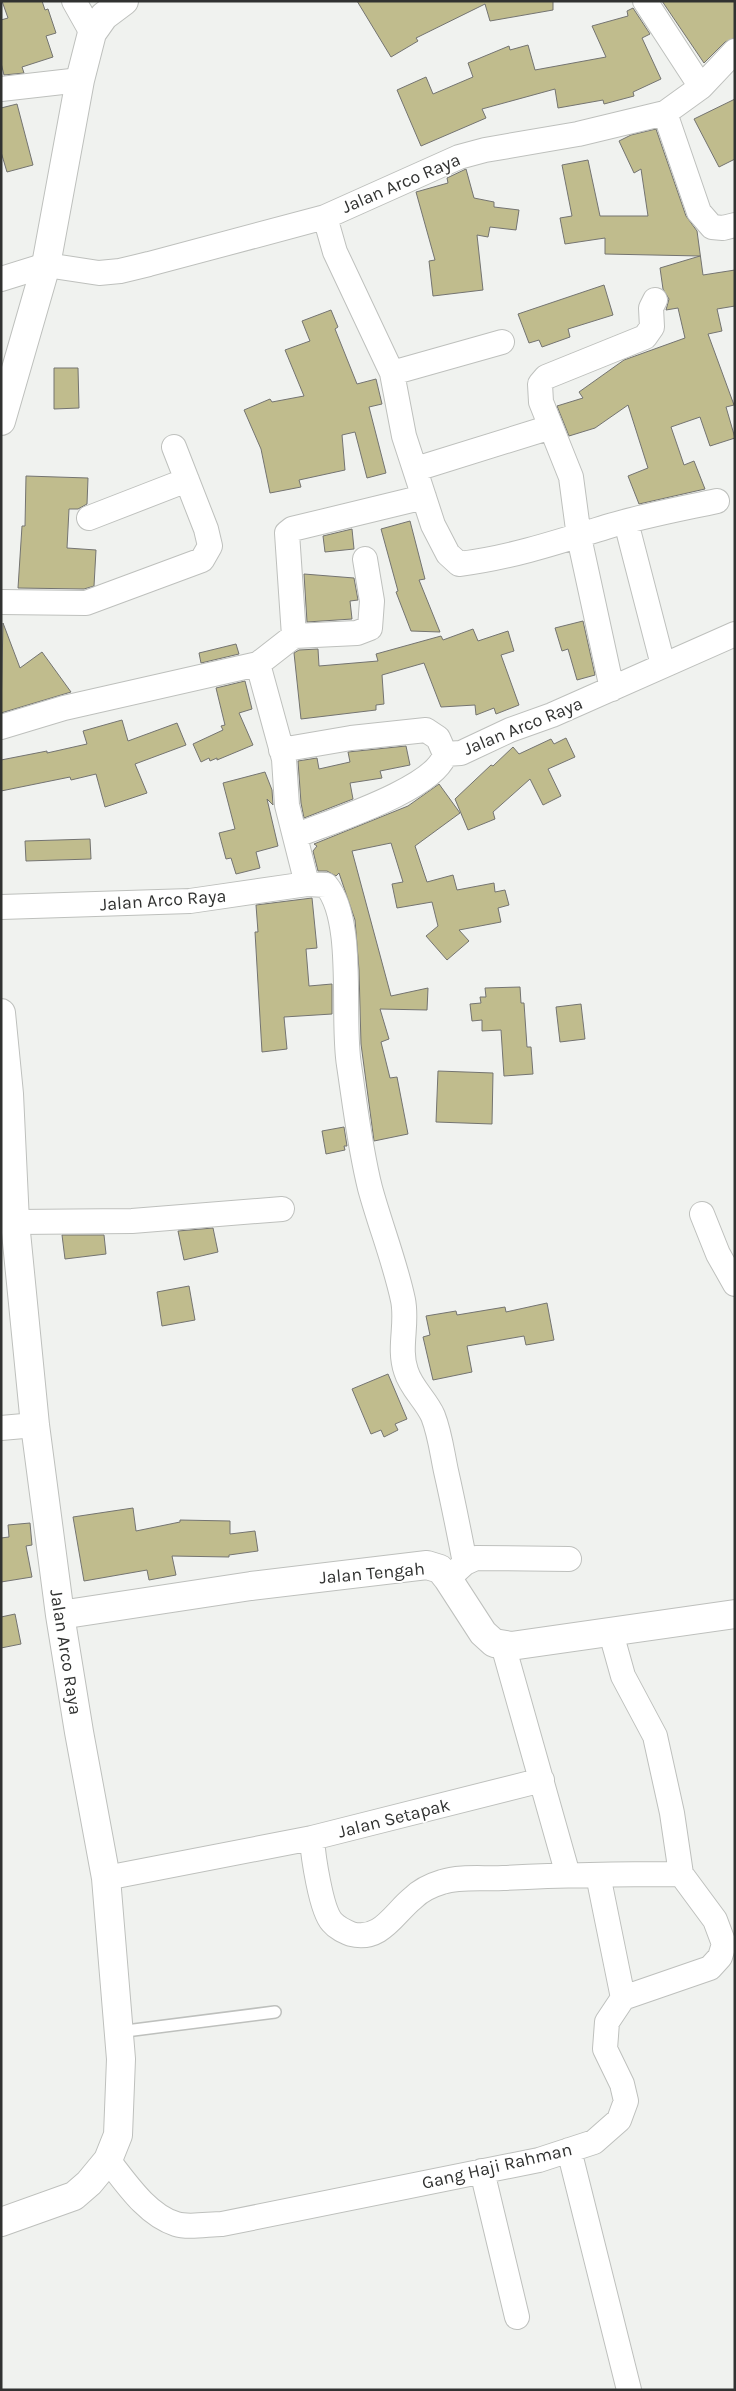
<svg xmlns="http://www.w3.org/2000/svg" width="736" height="2391" font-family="Karla,sans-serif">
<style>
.building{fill:#c0bc8d;stroke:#747471}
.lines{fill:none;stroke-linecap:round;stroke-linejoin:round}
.service-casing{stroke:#bec0bd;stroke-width:14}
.minor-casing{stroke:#bec0bd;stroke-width:26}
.secondary-casing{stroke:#bec0bd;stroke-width:30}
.service{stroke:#fff;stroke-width:11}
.minor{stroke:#fff;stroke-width:24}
.secondary{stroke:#fff;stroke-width:28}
.labels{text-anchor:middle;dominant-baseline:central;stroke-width:4;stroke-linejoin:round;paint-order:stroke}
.street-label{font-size:18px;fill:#313231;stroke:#fff}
</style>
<rect width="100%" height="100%" fill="#f0f2ef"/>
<path class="building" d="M 2,1 L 42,1 L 45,10 L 48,9 L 56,33 L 46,36 L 53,57 L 22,67 L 24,73 L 4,75 L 1,63 L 1,20 L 8,18 Z
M 357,1 L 553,1 L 553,10 L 490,21 L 485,4 L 416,38 L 418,41 L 391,57 Z
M 662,1 L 735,1 L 735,38 L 725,42 L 704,63 Z
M 633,8 L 650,34 L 642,38 L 661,79 L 633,92 L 634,96 L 604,104 L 603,100 L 558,108 L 555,89 L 482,109 L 486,118 L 421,146 L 397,90 L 426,77 L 433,94 L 473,77 L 468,63 L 509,46 L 510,50 L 528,45 L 535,70 L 606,57 L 592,26 L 628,16 L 627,11 Z
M 735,99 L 735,159 L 719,167 L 694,119 Z
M 17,104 L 33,165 L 7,172 L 1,152 L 1,108 Z
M 656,129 L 686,216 L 697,231 L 703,275 L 735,270 L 735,306 L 717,309 L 722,331 L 708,334 L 734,405 L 726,407 L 735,438 L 710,446 L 700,417 L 671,427 L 684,465 L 694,461 L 705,489 L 639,504 L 628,476 L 648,468 L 628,405 L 595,428 L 569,436 L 557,406 L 583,398 L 579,392 L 624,360 L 685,338 L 678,308 L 666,310 L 669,299 L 663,289 L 660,268 L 700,256 L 605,254 L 605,238 L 565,244 L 560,218 L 572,216 L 562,165 L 588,160 L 600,216 L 648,216 L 641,169 L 634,173 L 619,141 L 631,135 Z
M 466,169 L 474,198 L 494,202 L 494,207 L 519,210 L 516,230 L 490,227 L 488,237 L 477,235 L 483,290 L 433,296 L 429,261 L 435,260 L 416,192 L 448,183 L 447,178 Z
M 604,285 L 613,315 L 568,329 L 570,337 L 542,347 L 539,340 L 529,343 L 518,314 Z
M 331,310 L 338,327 L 335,329 L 357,384 L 376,379 L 382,404 L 369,407 L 386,473 L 367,478 L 355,432 L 342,435 L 345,470 L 299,480 L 301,487 L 270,493 L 261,449 L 244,410 L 270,399 L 272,402 L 304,396 L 285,350 L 310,341 L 302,321 Z
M 54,368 L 78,368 L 79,408 L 54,409 Z
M 26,476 L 88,478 L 87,504 L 78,509 L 69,509 L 67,548 L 96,550 L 94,586 L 84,589 L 18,588 L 22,526 L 25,526 Z
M 410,521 L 425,579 L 419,580 L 440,632 L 411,631 L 396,592 L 398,591 L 381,529 Z
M 352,529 L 354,549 L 325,552 L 323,536 Z
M 304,574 L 354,578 L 358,600 L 350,601 L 352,619 L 307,622 Z
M 583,621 L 595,675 L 577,680 L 568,649 L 562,651 L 555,628 Z
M 3,623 L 20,668 L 42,652 L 71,692 L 1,713 Z
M 473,629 L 478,641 L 508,631 L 514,651 L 501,655 L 519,705 L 496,714 L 494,708 L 476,715 L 475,705 L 441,707 L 424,663 L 382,675 L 384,704 L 376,705 L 376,710 L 301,719 L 294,653 L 299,650 L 318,649 L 319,666 L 378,661 L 376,654 L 441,636 L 443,640 Z
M 236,644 L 239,654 L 201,663 L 199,653 Z
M 245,681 L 252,709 L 239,713 L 253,745 L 217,760 L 217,758 L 210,761 L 209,758 L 201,762 L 193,744 L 223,730 L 221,726 L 225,725 L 216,688 Z
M 122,720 L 128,741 L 177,723 L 186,745 L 135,764 L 147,793 L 105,807 L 96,774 L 71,780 L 70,777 L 1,791 L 1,760 L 47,751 L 47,753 L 87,744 L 83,731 Z
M 566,738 L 575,757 L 548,769 L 561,796 L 543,805 L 530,779 L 493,812 L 495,819 L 468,830 L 455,799 L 491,765 L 493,766 L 513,747 L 519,754 L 551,739 L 554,744 Z
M 406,746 L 410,765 L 380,771 L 382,778 L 350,783 L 353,799 L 304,818 L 301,803 L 298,761 L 317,758 L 319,769 L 350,762 L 348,752 Z
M 265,772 L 272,790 L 273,805 L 267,799 L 278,846 L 256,852 L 260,868 L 236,874 L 231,858 L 226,859 L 219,833 L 235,829 L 223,783 Z
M 439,784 L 460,813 L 415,846 L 427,882 L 453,875 L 457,890 L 494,883 L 495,892 L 505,890 L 509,905 L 498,908 L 501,922 L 459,930 L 469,941 L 447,960 L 426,936 L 438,926 L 432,902 L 397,908 L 392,884 L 403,882 L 391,843 L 352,851 L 391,996 L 428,988 L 427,1010 L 380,1009 L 389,1039 L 381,1042 L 390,1078 L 397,1077 L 408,1134 L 374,1141 L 361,1044 L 359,970 L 355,920 L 339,873 L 336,876 L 327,871 L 318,871 L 313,851 L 317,846 L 314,844 L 408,806 Z
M 90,839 L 91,859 L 26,861 L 25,841 Z
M 312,898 L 317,948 L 306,949 L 309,986 L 332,984 L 332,1014 L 284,1017 L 287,1049 L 262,1052 L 255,932 L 258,932 L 256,905 Z
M 520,987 L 521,1003 L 524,1003 L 527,1047 L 531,1047 L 533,1074 L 504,1076 L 501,1030 L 482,1031 L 482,1020 L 472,1021 L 470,1004 L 481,1003 L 480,997 L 486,997 L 485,988 Z
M 581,1004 L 585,1039 L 560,1042 L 556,1007 Z
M 438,1071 L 493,1073 L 492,1124 L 436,1122 Z
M 344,1127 L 347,1146 L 344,1146 L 345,1150 L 326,1154 L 322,1131 Z
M 213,1228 L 218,1252 L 184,1260 L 178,1231 Z
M 62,1235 L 104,1235 L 106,1254 L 65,1259 Z
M 189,1286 L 195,1320 L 162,1326 L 157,1292 Z
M 547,1303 L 554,1340 L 526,1345 L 524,1336 L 467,1346 L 472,1372 L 433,1380 L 423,1337 L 430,1335 L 426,1316 L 456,1311 L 457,1315 L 505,1307 L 506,1312 Z
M 388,1374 L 407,1419 L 395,1424 L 398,1430 L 384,1437 L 381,1430 L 371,1434 L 352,1389 Z
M 133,1508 L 136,1531 L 180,1522 L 180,1520 L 230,1521 L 230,1534 L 255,1531 L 258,1551 L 229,1555 L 229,1557 L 172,1556 L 176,1575 L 149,1580 L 147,1570 L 84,1581 L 73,1517 Z
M 30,1523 L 32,1545 L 26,1546 L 32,1577 L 1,1582 L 1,1538 L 9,1537 L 8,1525 Z
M 15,1614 L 21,1644 L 1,1648 L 1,1617 Z"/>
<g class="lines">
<defs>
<path id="service" d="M 118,2032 L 275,2012"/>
<path id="minor" d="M 74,1 L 92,33
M 645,1 L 701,87
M 1,89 L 80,80
M 665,113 L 699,212 L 712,227 L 723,228 L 735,225
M 325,217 L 335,252 L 392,373 L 404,436 L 433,525 L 448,554 L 459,564 C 509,558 558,542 606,527 C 642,516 680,509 717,501
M 1,279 L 46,265 L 99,273 L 120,271 L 149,264 L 325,217 L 459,157 L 485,150 L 578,134 L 665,113 L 701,87 L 735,51
M 392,373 L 502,342
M 416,469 L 551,427
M 89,518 L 187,480
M 626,522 L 663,665
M 1,602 L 86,603 L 202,560 L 210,546 L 206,529 L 174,447
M 294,636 L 357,633 L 370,628 L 372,601 L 365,559
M 612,689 L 579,537 L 571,477 L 541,402 L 540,384 L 546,377 L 645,337 L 652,327 L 651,308 L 655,300
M 1,727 L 64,708 L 258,664 L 294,636 L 287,533 L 292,529 L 424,497
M 281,750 L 351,738 L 426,730 L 438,738 L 445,754 L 461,753 L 510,730 L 552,715 L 735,634
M 295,836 C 329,822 436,789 445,754
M 307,884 L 326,885 C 356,921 341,1017 349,1065 C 355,1105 360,1148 370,1188 C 380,1225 395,1262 403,1300 C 408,1324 398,1348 406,1371 C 411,1388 426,1400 433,1416 C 440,1434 442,1452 446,1471 C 453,1502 459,1532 465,1563
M 1,907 L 190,901 L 307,884 L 287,805 L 284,759 L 258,664
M 702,1214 L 718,1254 L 735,1284
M 15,1222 L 132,1221 L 282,1209
M 1,1428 L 35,1425
M 453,1574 L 465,1563 L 476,1558 L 569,1559
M 503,1645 L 568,1875
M 312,1838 C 313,1856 321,1910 332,1922 C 337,1928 344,1931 351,1934 C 381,1942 394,1913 413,1898 C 421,1890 432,1885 442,1882 C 460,1876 484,1879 503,1878 C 562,1875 622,1874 681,1874
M 598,1875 L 623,1998
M 106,1878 L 312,1838 L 542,1780
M 569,2150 L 629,2390
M 108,2160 C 126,2183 147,2215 176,2224 C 188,2228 209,2224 222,2224 L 539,2160 L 594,2142 L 619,2120 L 626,2101 L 622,2084 L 605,2049 L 607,2022 L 623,1998 L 710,1968 L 720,1957 L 724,1944 L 715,1920 L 681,1874 L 672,1813 L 655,1736 L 623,1676 L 611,1633
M 482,2171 L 517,2317"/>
<path id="secondary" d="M 1,421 L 46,265 L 80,80 L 92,33 L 104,16 L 124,1
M 1,1013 L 9,1094 L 15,1222 L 35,1425 L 60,1615 L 79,1732 L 106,1878 L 121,2059 L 118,2135 L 108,2160 L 89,2183 L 74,2196 L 1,2222
M 60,1615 L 251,1586 L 427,1565 L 440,1569 L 448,1579 L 483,1633 L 494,1643 L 511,1646 L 735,1614"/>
</defs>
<use href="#service" class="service-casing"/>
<use href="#minor" class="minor-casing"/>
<use href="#secondary" class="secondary-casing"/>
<use href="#service" class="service"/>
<use href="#minor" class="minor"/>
<use href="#secondary" class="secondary"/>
</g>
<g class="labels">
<g class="street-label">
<text transform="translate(401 183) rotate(-23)">Jalan Arco Raya</text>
<text transform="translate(523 726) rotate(-22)">Jalan Arco Raya</text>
<text transform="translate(163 900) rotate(-4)">Jalan Arco Raya</text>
<text transform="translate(372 1573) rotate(-5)">Jalan Tengah</text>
<text transform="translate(66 1652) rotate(81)">Jalan Arco Raya</text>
<text transform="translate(394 1818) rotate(-14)">Jalan Setapak</text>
<text transform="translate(497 2166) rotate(-13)">Gang Haji Rahman</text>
</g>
</g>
<rect width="736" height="2391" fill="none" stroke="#313231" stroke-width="5"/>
</svg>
